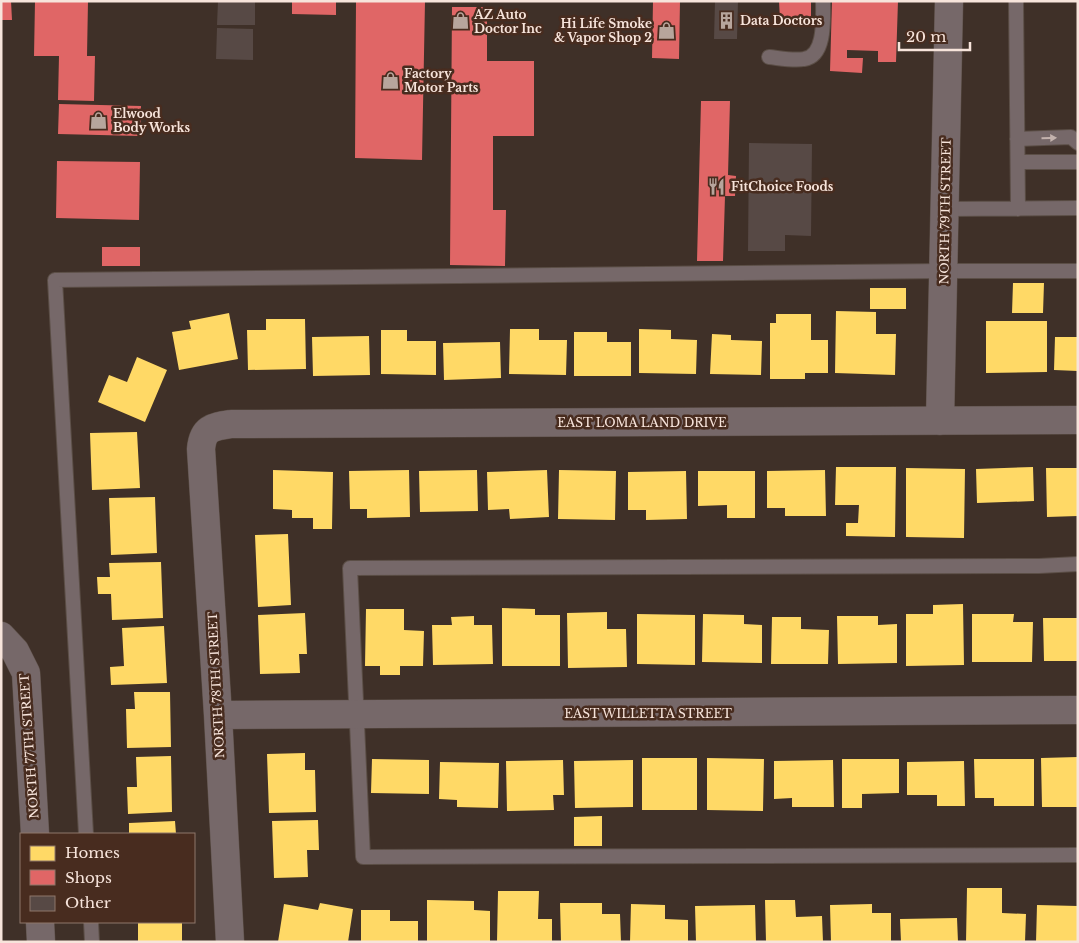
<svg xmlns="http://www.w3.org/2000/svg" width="1079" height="943" font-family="'Libre Baskerville',serif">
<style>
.homes{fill:#ffd966}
.shops{fill:#e06666}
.building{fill:#574945}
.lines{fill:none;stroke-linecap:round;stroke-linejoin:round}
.service-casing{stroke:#5b4e46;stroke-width:16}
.minor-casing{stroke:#5b4e46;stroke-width:29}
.service{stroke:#766869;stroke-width:14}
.minor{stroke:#766869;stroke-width:28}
.oneway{fill:#c3b2ad}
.labels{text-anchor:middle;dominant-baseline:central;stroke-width:5;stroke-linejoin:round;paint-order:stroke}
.poi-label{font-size:12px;font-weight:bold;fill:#f7e4db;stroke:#482c1f;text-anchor:start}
.street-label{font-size:12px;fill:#f7e4db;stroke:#482c1f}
</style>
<rect width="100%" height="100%" fill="#3f3028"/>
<path class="homes" d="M 1013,283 L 1044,283 L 1043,313 L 1012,313 Z
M 870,288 L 906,288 L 906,309 L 870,309 Z
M 836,311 L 876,312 L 876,334 L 896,334 L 895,375 L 835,373 Z
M 229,313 L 238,359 L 179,370 L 172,332 L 191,329 L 189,321 Z
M 776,314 L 811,314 L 811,340 L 828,340 L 828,373 L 805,373 L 805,379 L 770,379 L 770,323 L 776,323 Z
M 266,319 L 305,319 L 306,369 L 248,370 L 247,330 L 266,330 Z
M 986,321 L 1047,321 L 1047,372 L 986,373 Z
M 510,329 L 539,329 L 539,340 L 567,340 L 566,375 L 509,374 Z
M 639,329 L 671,330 L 671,339 L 697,340 L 696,374 L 639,373 Z
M 381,330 L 407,330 L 407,341 L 436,341 L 436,375 L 381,374 Z
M 574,332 L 607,332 L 607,342 L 631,342 L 631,376 L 574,376 Z
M 712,334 L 731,335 L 731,340 L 762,341 L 761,375 L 710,374 Z
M 369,336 L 370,375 L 313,376 L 312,337 Z
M 1055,337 L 1078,337 L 1078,371 L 1054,370 Z
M 500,342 L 501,378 L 444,380 L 443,343 Z
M 137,357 L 167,370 L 145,422 L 98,402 L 109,375 L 127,382 Z
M 137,432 L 140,488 L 92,490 L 90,433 Z
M 836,467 L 896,467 L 895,537 L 846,536 L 846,523 L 858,523 L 859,505 L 835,505 Z
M 1033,467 L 1034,501 L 977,503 L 976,469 Z
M 906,468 L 965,469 L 964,538 L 906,537 Z
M 1046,468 L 1078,468 L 1078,516 L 1047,517 Z
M 273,470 L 333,472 L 332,529 L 313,529 L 313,518 L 292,518 L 292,510 L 273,509 Z
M 409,470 L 410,517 L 367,518 L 367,509 L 350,509 L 349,471 Z
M 477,470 L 478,511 L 420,512 L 419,471 Z
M 547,470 L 549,517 L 510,519 L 509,509 L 488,510 L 487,472 Z
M 559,470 L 616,471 L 615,520 L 558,519 Z
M 825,470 L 826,516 L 785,516 L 785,508 L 767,508 L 767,471 Z
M 686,471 L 687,519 L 646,520 L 646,510 L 628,510 L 628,472 Z
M 698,471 L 755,471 L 755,518 L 727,518 L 727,505 L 698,506 Z
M 155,497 L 157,553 L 111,555 L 109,498 Z
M 288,534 L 291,605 L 258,607 L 255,535 Z
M 161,562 L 163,618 L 112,620 L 111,594 L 98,594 L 97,577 L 110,577 L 109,563 Z
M 963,604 L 964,665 L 906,666 L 906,614 L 933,614 L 933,605 Z
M 502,608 L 535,609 L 535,615 L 560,615 L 560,666 L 502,666 Z
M 366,609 L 404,609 L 404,630 L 424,631 L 423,666 L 400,666 L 400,675 L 380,675 L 380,666 L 365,666 Z
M 607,612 L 607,629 L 626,629 L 627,667 L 568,668 L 567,613 Z
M 305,613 L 307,654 L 299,654 L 300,673 L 260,674 L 258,615 Z
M 637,614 L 695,615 L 695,665 L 637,664 Z
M 703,614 L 744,615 L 744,624 L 762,625 L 762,663 L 702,662 Z
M 972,614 L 1014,614 L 1013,622 L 1033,622 L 1032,662 L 972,662 Z
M 474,616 L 474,625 L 492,625 L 493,664 L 433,665 L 432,625 L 452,625 L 451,617 Z
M 837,616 L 878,616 L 878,625 L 897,624 L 897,663 L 838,664 Z
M 772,617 L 801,617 L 801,629 L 829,630 L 828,664 L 771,664 Z
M 1043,618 L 1078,618 L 1078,661 L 1044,661 Z
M 164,626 L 167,683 L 111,685 L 110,667 L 124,666 L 122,628 Z
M 134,692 L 170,692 L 171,747 L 127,748 L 126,709 L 135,709 Z
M 305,753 L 305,770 L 315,770 L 316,812 L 269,813 L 267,754 Z
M 171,756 L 172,812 L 128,814 L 127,787 L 137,787 L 136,757 Z
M 1078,757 L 1078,807 L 1042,807 L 1041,758 Z
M 642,758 L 697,758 L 697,810 L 642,810 Z
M 707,758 L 764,759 L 763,811 L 707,810 Z
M 372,759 L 429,760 L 429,794 L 371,793 Z
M 842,759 L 899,759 L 899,793 L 862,794 L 862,808 L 842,808 Z
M 974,759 L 1034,759 L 1034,806 L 994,806 L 994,798 L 975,798 Z
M 563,760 L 564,795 L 553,795 L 554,810 L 507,811 L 506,761 Z
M 633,760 L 633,807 L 575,808 L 574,761 Z
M 833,760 L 834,807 L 792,807 L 792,798 L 774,799 L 774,761 Z
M 964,761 L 965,806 L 937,806 L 937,795 L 907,795 L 907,762 Z
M 440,762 L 499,763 L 498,808 L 457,807 L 457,800 L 439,799 Z
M 602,816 L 602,846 L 574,846 L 574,817 Z
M 318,820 L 319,850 L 307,850 L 308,877 L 274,878 L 272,821 Z
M 175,821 L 176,834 L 129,834 L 129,823 Z
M 967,888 L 1002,888 L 1002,913 L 1026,914 L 1025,942 L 966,942 Z
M 498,891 L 539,891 L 538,919 L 552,919 L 552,942 L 497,942 Z
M 427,900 L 474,901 L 474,910 L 490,911 L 490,942 L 427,942 Z
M 765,900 L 795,900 L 796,917 L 822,916 L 823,942 L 766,942 Z
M 320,903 L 353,909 L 348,942 L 278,942 L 284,904 L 318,910 Z
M 560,903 L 602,903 L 602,914 L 620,914 L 621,942 L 561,942 Z
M 631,904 L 665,905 L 665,919 L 688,920 L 688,942 L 630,942 Z
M 872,904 L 872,913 L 891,913 L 891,942 L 831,942 L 830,905 Z
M 755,905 L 756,942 L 696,942 L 695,906 Z
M 1037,905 L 1078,906 L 1078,942 L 1036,942 Z
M 361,910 L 390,910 L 390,921 L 418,921 L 418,942 L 361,942 Z
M 957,918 L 958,942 L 901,942 L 900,919 Z
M 138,922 L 182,922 L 182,941 L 138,942 Z"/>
<path class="shops" d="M 1,1 L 11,1 L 12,20 L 1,20 Z
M 35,1 L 88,1 L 87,56 L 95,56 L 94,101 L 58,100 L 59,56 L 34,56 Z
M 292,1 L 336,1 L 336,15 L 292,14 Z
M 356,1 L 425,1 L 422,160 L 355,158 Z
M 653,1 L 680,1 L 679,59 L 652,58 Z
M 779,1 L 811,1 L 811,19 L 780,20 Z
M 832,1 L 898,1 L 896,62 L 878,62 L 878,51 L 847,50 L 847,58 L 863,58 L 862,73 L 830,71 Z
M 452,7 L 487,7 L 487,61 L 534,61 L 534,136 L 493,136 L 493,210 L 506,210 L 505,266 L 450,265 Z
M 701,101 L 730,101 L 728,175 L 736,176 L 735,196 L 725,196 L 723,261 L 697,261 Z
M 59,104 L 141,106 L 140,136 L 58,134 Z
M 57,161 L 140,162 L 139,220 L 56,218 Z
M 102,247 L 140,247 L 140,266 L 102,266 Z"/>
<path class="building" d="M 218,1 L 255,1 L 255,25 L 217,25 Z
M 715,1 L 738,1 L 737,39 L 714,39 Z
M 217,28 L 253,29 L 253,60 L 216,59 Z
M 749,143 L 812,144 L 811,236 L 785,235 L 785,251 L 748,251 Z"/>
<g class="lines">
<defs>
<path id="service" d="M 1016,1 L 1018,209
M 769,57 C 779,58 794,61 804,59 C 826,56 823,18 823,1
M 1017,139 L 1071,137 L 1078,143
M 1018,162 L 1078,162
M 945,209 L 1078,208
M 1078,564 L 1039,566 L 350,568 L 363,857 L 1078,855
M 86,834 L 55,280 L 943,271 L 1078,271
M 91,922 L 92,942"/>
<path id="minor" d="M 940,421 L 949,1
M 1,636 L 15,651 L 26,673 L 35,834
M 218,715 L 1078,710
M 40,922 L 41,942
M 230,942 L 218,715 L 201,449 C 203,428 212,427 231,424 L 1078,420"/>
</defs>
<use href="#service" class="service-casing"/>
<use href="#minor" class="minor-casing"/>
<use href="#service" class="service"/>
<use href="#minor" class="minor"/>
</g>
<defs><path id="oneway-solid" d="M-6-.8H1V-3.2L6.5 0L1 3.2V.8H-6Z" transform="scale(1.25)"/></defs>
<use class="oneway" href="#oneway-solid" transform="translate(1049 138) rotate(-2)"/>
<defs>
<symbol id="building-bare" viewBox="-9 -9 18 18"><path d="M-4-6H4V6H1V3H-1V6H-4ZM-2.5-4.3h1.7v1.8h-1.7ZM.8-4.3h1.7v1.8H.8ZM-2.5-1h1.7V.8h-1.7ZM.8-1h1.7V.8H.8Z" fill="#b7a59c" stroke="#482c1f" stroke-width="2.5" paint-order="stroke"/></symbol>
<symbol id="shop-bare" viewBox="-9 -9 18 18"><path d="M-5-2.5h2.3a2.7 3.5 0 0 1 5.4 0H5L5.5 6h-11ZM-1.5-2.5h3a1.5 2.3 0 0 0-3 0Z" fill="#b7a59c" stroke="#482c1f" stroke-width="2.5" paint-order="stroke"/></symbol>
<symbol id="restaurant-bare" viewBox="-9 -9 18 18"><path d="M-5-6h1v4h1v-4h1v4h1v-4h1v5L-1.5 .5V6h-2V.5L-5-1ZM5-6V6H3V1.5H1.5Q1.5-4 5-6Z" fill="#b7a59c" stroke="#482c1f" stroke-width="2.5" paint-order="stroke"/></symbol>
</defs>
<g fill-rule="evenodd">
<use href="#building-bare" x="714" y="8" width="25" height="25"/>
<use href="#shop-bare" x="448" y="8" width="25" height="25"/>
<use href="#shop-bare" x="654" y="18" width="25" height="25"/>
<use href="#shop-bare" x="378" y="68" width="25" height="25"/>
<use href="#shop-bare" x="86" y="108" width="25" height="25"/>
<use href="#restaurant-bare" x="704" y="174" width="25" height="25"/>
</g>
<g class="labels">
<g class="poi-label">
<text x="474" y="14">AZ Auto<tspan x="474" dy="14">Doctor Inc</tspan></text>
<text x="740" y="20">Data Doctors</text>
<text x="652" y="23" text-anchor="end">Hi Life Smoke<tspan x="652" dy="14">&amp; Vapor Shop 2</tspan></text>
<text x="404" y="73">Factory<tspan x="404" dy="14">Motor Parts</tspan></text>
<text x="113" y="113">Elwood<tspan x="113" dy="14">Body Works</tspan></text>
<text x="731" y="186">FitChoice Foods</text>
</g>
<g class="street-label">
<text transform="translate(945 211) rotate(-89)">NORTH 79TH STREET</text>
<text x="642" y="422">EAST LOMA LAND DRIVE</text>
<text transform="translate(216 685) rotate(-93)">NORTH 78TH STREET</text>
<text x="648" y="713">EAST WILLETTA STREET</text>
<text transform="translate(29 746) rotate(-94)">NORTH 77TH STREET</text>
</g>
</g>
<rect width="1079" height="943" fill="none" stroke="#f7e4db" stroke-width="5"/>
<rect x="20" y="833" width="175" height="90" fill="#482c1f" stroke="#8e766a"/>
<rect x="30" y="846" width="25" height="15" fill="#ffd966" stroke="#8e766a"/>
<text x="65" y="858" font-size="15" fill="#f7e4db">Homes</text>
<rect x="30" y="870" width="25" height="15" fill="#e06666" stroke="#8e766a"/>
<text x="65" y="883" font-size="15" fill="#f7e4db">Shops</text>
<rect x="30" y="896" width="25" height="15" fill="#574945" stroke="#8e766a"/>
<text x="65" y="908" font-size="15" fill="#f7e4db">Other</text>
<path d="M899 42v8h71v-8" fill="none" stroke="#f7e4db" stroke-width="2.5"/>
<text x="906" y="42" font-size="15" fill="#f7e4db" stroke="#482c1f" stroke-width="4" paint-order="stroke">20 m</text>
</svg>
